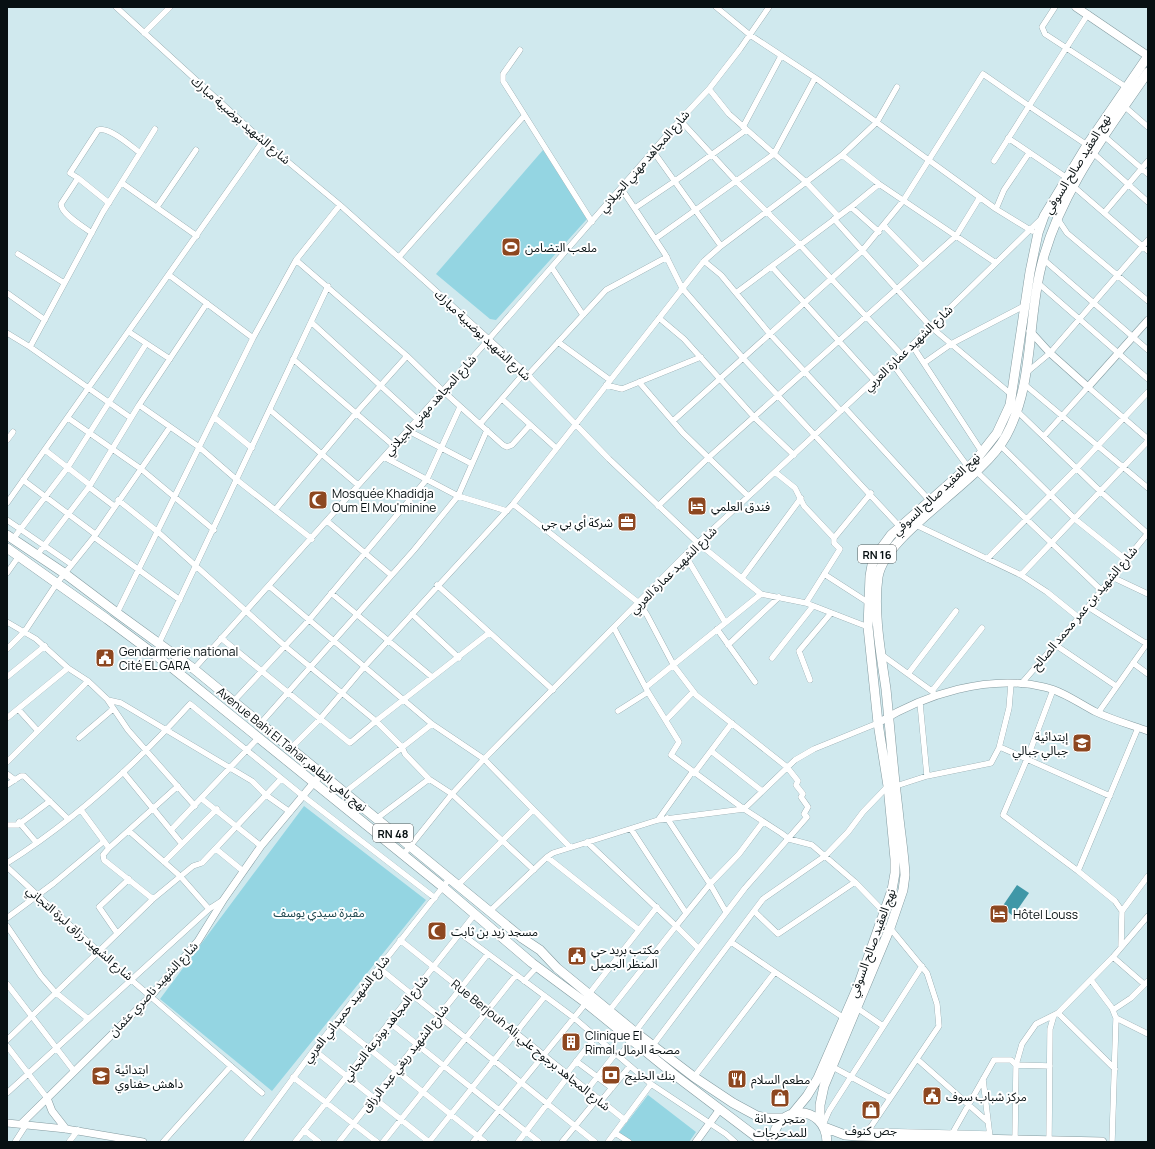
<svg xmlns="http://www.w3.org/2000/svg" width="1155" height="1149" font-family="Manrope,'Noto Sans Arabic',sans-serif">
<style>
.green{fill:#94d5e2}
.water{fill:#3f97a7}
.lines{fill:none;stroke-linecap:round;stroke-linejoin:round}
.minor-casing{stroke:#849ba0;stroke-width:6}
.tertiary-casing{stroke:#849ba0;stroke-width:8}
.secondary-casing{stroke:#849ba0;stroke-width:9}
.primary-casing{stroke:#849ba0;stroke-width:10}
.minor{stroke:#fff;stroke-width:5.5}
.tertiary{stroke:#fff;stroke-width:7}
.secondary{stroke:#fff;stroke-width:8}
.primary{stroke:#fff;stroke-width:9}
.labels{text-anchor:middle;dominant-baseline:central;stroke-width:4;stroke-linejoin:round;paint-order:stroke}
.shield{fill:#fff;stroke:#515859;stroke-width:1}
.shield-label{font-size:11px;font-weight:bold;fill:#071012}
.street-label{font-size:12px;fill:#071012;stroke:#fff}
.poi-label{font-size:12px;fill:#071012;stroke:#fff;text-anchor:start}
.park-label{font-size:12px;fill:#1e464d;stroke:#fff}
</style>
<rect width="100%" height="100%" fill="#d0e9ee"/>
<path class="green" d="M 543,150 L 587,219 L 496,320 L 490,319 L 436,274 Z
M 304,806 L 426,900 L 272,1091 L 160,999 Z
M 648,1095 L 696,1132 L 689,1142 L 633,1142 L 618,1134 Z"/>
<path class="water" d="M 1017,885 L 1029,893 L 1013,916 L 1002,907 Z"/>
<g class="lines">
<defs>
<path id="minor" d="M 116,7 L 263,141 L 340,205 L 425,281 L 525,372 L 609,459 L 698,543 L 761,594 L 806,603 L 868,627
M 716,7 L 750,35 L 817,79 L 996,209 L 1032,231
M 1055,7 L 1042,27 L 1045,34 L 1126,87
M 144,33 L 170,7
M 520,50 L 503,74 L 503,81 L 592,222
M 709,89 L 729,114 L 806,182 L 838,216
M 1124,106 L 1148,127
M 680,120 L 736,181 L 800,245 L 901,354
M 743,127 L 781,56
M 1104,136 L 1148,174
M 1008,138 L 1067,178
M 1087,145 L 1029,106 L 1088,14
M 653,151 L 721,246
M 1093,153 L 1148,202
M 842,155 L 879,184 L 996,263
M 78,178 L 109,203
M 122,183 L 197,236
M 1073,186 L 1148,251
M 621,188 L 665,254 L 682,288 L 743,358 L 900,527
M 157,207 L 196,150
M 851,207 L 879,232
M 635,208 L 675,181 L 746,130
M 996,209 L 1004,190 L 1029,153
M 1104,213 L 1148,161
M 1057,218 L 1067,233 L 1148,301
M 834,219 L 931,327 L 1012,395
M 884,226 L 922,265
M 92,233 C 84,227 61,214 61,204 L 78,178 L 70,173 L 98,130 C 109,126 131,146 140,153
M 655,239 L 774,154 L 815,78
M 18,254 L 64,283
M 399,257 L 524,116
M 1043,259 L 1148,350
M 296,260 L 407,356 L 443,391 L 503,445 L 507,447 L 512,445 L 530,425
M 772,267 L 874,380
M 552,268 L 583,315
M 169,275 L 253,338
M 1038,283 L 1148,379
M 7,293 L 45,320
M 736,293 L 851,207 L 879,184
M 659,318 L 684,339 L 755,418 L 794,455
M 311,322 L 417,419
M 129,332 L 170,359
M 7,333 L 30,347 L 131,418
M 558,342 L 610,380
M 912,345 L 982,452
M 30,347 L 103,212 L 155,129
M 293,359 L 394,446
M 892,363 L 968,467
M 924,363 L 951,344 L 1024,306
M 1026,373 L 1050,353 L 1148,240
M 528,375 L 606,290 L 667,257
M 639,382 L 683,433 L 748,496
M 1024,384 L 1148,488
M 606,385 L 622,389 L 701,357
M 502,399 L 556,448
M 139,405 L 199,447 L 237,480 L 312,539
M 845,408 L 930,501
M 270,410 L 358,485
M 841,411 L 770,334 L 721,275 L 704,261 L 721,246 L 842,155 L 877,122 L 897,87
M 1017,411 L 1101,492 L 1148,534
M 214,417 L 252,448
M 68,418 L 141,469 L 214,530
M 673,421 L 862,251 L 903,201 L 983,74 L 1029,106 L 994,161
M 480,424 L 525,372
M 407,430 L 472,464
M 1044,436 L 1088,387 L 1148,439
M 7,440 L 13,432
M 1000,445 L 1075,519 L 1126,560
M 45,450 L 90,485
M 384,457 L 458,496 L 507,511
M 775,472 L 795,488 L 804,506 L 834,538
M 977,472 L 1101,590
M 23,480 L 95,534
M 89,487 L 114,506
M 118,500 L 158,532 L 286,647 L 376,721 L 402,747 L 405,754 L 429,779 L 452,794 L 534,870
M 7,503 L 263,141
M 513,504 L 639,603 L 647,615 L 674,666 L 696,695 L 787,767 L 798,781 L 796,785 L 803,794 L 801,797 L 808,807 L 804,814 L 807,817 L 745,888 L 635,1032
M 658,506 L 708,458 L 956,236 L 980,197
M 275,510 L 356,413 L 407,356
M 7,520 L 71,564
M 327,521 L 391,575
M 916,525 L 1021,575 L 1047,592 L 1078,617
M 94,537 L 180,600
M 13,539 L 68,467 L 146,344
M 37,555 L 89,487 L 139,405 L 207,303
M 685,555 L 725,622
M 987,559 L 1077,468 L 1148,392
M 7,573 L 19,556
M 824,574 L 869,603
M 1021,575 L 1148,441
M 1112,577 L 1148,594
M 742,578 L 801,498
M 437,585 L 553,690
M 269,586 L 432,724 L 484,759 L 570,847
M 331,593 L 432,677
M 806,603 L 840,549 L 834,543 L 834,538 L 871,493
M 1088,607 L 1147,644
M 117,613 L 253,338 L 296,260 L 340,205
M 412,614 L 459,658
M 7,622 L 36,639 L 68,668 L 88,681 L 108,700 L 121,703 L 252,781 L 266,795 L 290,812
M 614,628 L 648,692 L 679,742 L 671,755 L 744,809 L 781,833 L 789,839 L 812,845 L 855,882 L 883,911
M 717,629 L 755,682
M 221,638 L 350,743 L 376,721 L 489,633
M 159,643 L 328,286
M 1054,644 L 1116,686
M 728,645 L 779,597
M 7,649 L 25,631 L 57,583 L 94,537 L 170,427
M 882,655 L 933,692
M 772,658 L 813,606
M 1133,663 L 1148,674
M 194,669 L 489,339 L 680,120 L 709,89 L 740,49 L 769,7
M 908,674 L 956,611
M 7,677 L 45,646
M 810,680 L 799,651 L 831,613
M 1021,684 L 1088,607 L 1148,533
M 646,687 L 761,594
M 1053,690 L 1027,759 L 1003,815 L 1078,871 L 1115,901 L 1122,911
M 932,691 L 982,628
M 107,699 L 128,730 L 195,806
M 233,702 L 309,620 L 427,479 L 460,407
M 18,709 L 38,731
M 618,711 L 648,692
M 1098,713 L 1148,642
M 7,718 L 68,668
M 666,720 L 693,692
M 260,724 L 414,550 L 458,496 L 487,430
M 79,738 L 113,709
M 999,748 L 1009,708 L 1011,684
M 290,749 L 320,719 L 364,667 L 513,504 L 704,261
M 711,751 L 762,791
M 7,762 L 88,681
M 123,772 L 182,844
M 695,772 L 732,723
M 7,774 L 15,780
M 927,776 L 991,763 L 999,748 L 1002,748 L 1110,796
M 7,785 L 21,776 L 24,776 L 68,819
M 896,786 L 927,776 L 920,703
M 344,793 L 432,724
M 202,799 L 261,846
M 81,810 L 109,848 L 178,786
M 667,818 L 710,884 L 676,926 L 698,948
M 376,819 L 429,779
M 658,820 L 693,771
M 19,822 L 36,842
M 7,825 L 18,825 L 50,801
M 631,829 L 686,913
M 171,830 L 259,737
M 129,831 L 180,876 L 209,909
M 587,842 L 676,926 L 609,1011
M 109,848 L 103,855 L 104,860 L 153,899
M 216,849 L 243,871
M 403,855 L 452,794 L 484,759 L 685,555 L 912,345 L 1041,219
M 547,857 L 639,930
M 164,862 L 217,809
M 7,863 C 75,820 136,764 190,704 L 303,796 L 435,898
M 7,867 L 98,951 L 262,1093
M 1078,871 L 1138,728
M 458,885 L 533,810
M 490,911 L 547,857 L 553,853 L 658,820 L 744,809 L 795,760 L 814,749 L 878,723
M 726,912 L 710,884 L 739,854 L 763,822
M 755,912 L 778,934 L 855,882
M 7,918 L 54,883 L 103,842
M 7,926 L 41,976 L 55,992 L 87,1018
M 117,933 L 99,907 L 129,879
M 460,933 L 573,1017 L 651,1084 L 726,1134 L 735,1142
M 400,940 L 625,1120
M 731,942 L 775,972
M 1121,946 L 1122,911 L 1148,876
M 1113,957 L 1144,984
M 379,968 L 595,1142
M 1091,980 L 1112,1008 L 1116,1018 L 1112,1142
M 524,981 L 537,967
M 7,984 L 74,1071
M 589,994 L 657,907
M 857,1008 L 883,1026
M 1113,1010 L 1131,998 L 1148,981
M 1058,1013 L 1115,1069
M 1116,1018 L 1148,1034
M 336,1022 L 485,1142
M 389,1022 L 539,1142
M 7,1040 L 153,899 L 193,866 L 202,863 L 281,779
M 653,1045 L 763,899 L 825,856 L 848,832 L 863,812 L 888,786
M 7,1046 L 47,1098
M 314,1050 L 429,1142
M 620,1056 L 631,1040
M 917,1059 L 988,1122
M 576,1061 L 612,1088
M 831,1066 L 890,1098
M 293,1077 L 377,1142
M 694,1077 L 775,972 L 844,1018
M 983,1079 L 990,1137
M 587,1090 L 616,1053
M 7,1093 L 209,909 L 223,900
M 601,1101 L 630,1066
M 823,1125 L 829,1111 L 922,966
M 304,1130 L 319,1142
M 868,1131 L 989,1134
M 615,1133 L 629,1142
M 952,1134 L 994,1060 L 1011,1060 L 1016,1065 L 1050,1066
M 861,1136 L 868,1131 L 939,1026 L 937,1004 L 927,973 L 890,928
M 1015,1139 L 1016,1065 L 1022,1044 L 1036,1024 L 1058,1013 L 1113,957 L 1148,916
M 1049,1140 L 1050,1029 L 1054,1015
M 15,1142 L 26,1125
M 69,1142 L 78,1130
M 163,1142 L 231,1066
M 246,1142 L 314,1050 L 450,878
M 295,1142 L 475,914
M 339,1142 L 487,955
M 383,1142 L 516,975
M 429,1142 L 545,996
M 473,1142 L 586,1003
M 518,1142 L 569,1075 L 568,1072 L 596,1036
M 562,1142 L 598,1098
M 608,1142 L 651,1084"/>
<path id="tertiary" d="M 1030,331 L 1050,353 L 1088,387 L 1148,320
M 878,723 C 925,694 989,674 1044,687 C 1063,691 1080,704 1096,712 C 1113,720 1131,725 1148,731
M 47,1098 L 52,1111 L 66,1129
M 7,1123 L 66,1129 L 143,1142
M 21,1124 L 151,996 L 198,941 L 224,899 L 261,846 L 321,774
M 696,1142 L 720,1109"/>
<path id="secondary" d="M 1076,7 L 1148,56"/>
<path id="primary" d="M 7,535 L 64,573 L 117,613 L 194,669 L 522,938 L 540,950 L 557,968 L 635,1032 L 694,1077 L 733,1103 L 757,1116 L 767,1118 L 784,1118
M 7,548 L 107,619 L 170,666 L 443,887 L 532,963 L 586,1003 L 676,1076 L 763,1142
M 793,1113 L 807,1096 L 818,1078 L 858,986 L 892,890 L 895,873 L 895,859 L 888,786 L 878,723 L 868,627 L 870,576 L 872,565 L 877,554 L 891,535 L 975,461 L 997,433 L 1010,405 L 1030,272 L 1038,233 L 1044,216 L 1087,145 L 1148,56
M 820,1121 L 820,1105 L 824,1086 L 890,928 L 903,890 L 905,875 C 904,853 900,831 898,809 C 893,769 890,729 886,689 C 881,654 873,612 878,577 C 885,533 980,483 1006,436 C 1034,385 1027,323 1041,267 C 1059,193 1106,133 1148,72
M 824,1127 L 845,1135 L 858,1136 L 1102,1142
M 773,1142 C 774,1103 826,1103 827,1142"/>
</defs>
<use href="#minor" class="minor-casing"/>
<use href="#tertiary" class="tertiary-casing"/>
<use href="#secondary" class="secondary-casing"/>
<use href="#primary" class="primary-casing"/>
<use href="#minor" class="minor"/>
<use href="#tertiary" class="tertiary"/>
<use href="#secondary" class="secondary"/>
<use href="#primary" class="primary"/>
</g>
<defs>
<symbol id="stadium-square" viewBox="-11 -11 22 22"><rect x="-9" y="-9" width="18" height="18" rx="4" fill="#8d4720" stroke="#fff"/><path d="M0-5a6.5 5 0 1 0 0 10a6.5 5 0 1 0 0-10ZM-3.5-1.8h7v3.6h-7Z" fill="#fff"/></symbol>
<symbol id="mosque-square" viewBox="-11 -11 22 22"><rect x="-9" y="-9" width="18" height="18" rx="4" fill="#8d4720" stroke="#fff"/><path d="M3.5-4.9A6 6 0 1 0 3.5 4.9A5 5 0 1 1 3.5-4.9Z" fill="#fff"/></symbol>
<symbol id="hotel-square" viewBox="-11 -11 22 22"><rect x="-9" y="-9" width="18" height="18" rx="4" fill="#8d4720" stroke="#fff"/><path d="M-6-4.5h1.5V1H6V5H4.5V3h-9V5H-6ZM-4 0a1.8 1.8 0 1 1 3.6 0ZM.5 0V-2.5h3Q6-2.5 6 0Z" fill="#fff"/></symbol>
<symbol id="office-square" viewBox="-11 -11 22 22"><rect x="-9" y="-9" width="18" height="18" rx="4" fill="#8d4720" stroke="#fff"/><path d="M-6-3h4V-5.5h4V-3h4V5H-6ZM-1-4.5V-3h2v-1.5ZM-6 0V1H6V0Z" fill="#fff"/></symbol>
<symbol id="civic-square" viewBox="-11 -11 22 22"><rect x="-9" y="-9" width="18" height="18" rx="4" fill="#8d4720" stroke="#fff"/><path d="M-.6-6.5H3V-4.5H.6V-3L4-1V1h2V6H-6V1h2V-1L-.6-3ZM-1.2 2.5V6h2.4V2.5Z" fill="#fff"/></symbol>
<symbol id="school-square" viewBox="-11 -11 22 22"><rect x="-9" y="-9" width="18" height="18" rx="4" fill="#8d4720" stroke="#fff"/><path d="M0-5L7-2L0 1L-7-2ZM-4 1L0 2.5L4 1V4Q0 6-4 4Z" fill="#fff"/></symbol>
<symbol id="building-square" viewBox="-11 -11 22 22"><rect x="-9" y="-9" width="18" height="18" rx="4" fill="#8d4720" stroke="#fff"/><path d="M-4-6H4V6H1V3H-1V6H-4ZM-2.5-4.3h1.7v1.8h-1.7ZM.8-4.3h1.7v1.8H.8ZM-2.5-1h1.7V.8h-1.7ZM.8-1h1.7V.8H.8Z" fill="#fff"/></symbol>
<symbol id="bank-square" viewBox="-11 -11 22 22"><rect x="-9" y="-9" width="18" height="18" rx="4" fill="#8d4720" stroke="#fff"/><path d="M-6-4H6V4H-6ZM0-2.3a2.3 2.3 0 1 0 0 4.6a2.3 2.3 0 1 0 0-4.6Z" fill="#fff"/></symbol>
<symbol id="restaurant-square" viewBox="-11 -11 22 22"><rect x="-9" y="-9" width="18" height="18" rx="4" fill="#8d4720" stroke="#fff"/><path d="M-5-6h1v4h1v-4h1v4h1v-4h1v5L-1.5 .5V6h-2V.5L-5-1ZM5-6V6H3V1.5H1.5Q1.5-4 5-6Z" fill="#fff"/></symbol>
<symbol id="shop-square" viewBox="-11 -11 22 22"><rect x="-9" y="-9" width="18" height="18" rx="4" fill="#8d4720" stroke="#fff"/><path d="M-5-2.5h2.3a2.7 3.5 0 0 1 5.4 0H5L5.5 6h-11ZM-1.5-2.5h3a1.5 2.3 0 0 0-3 0Z" fill="#fff"/></symbol>
</defs>
<g fill-rule="evenodd">
<use href="#stadium-square" x="500" y="236" width="22" height="22"/>
<use href="#mosque-square" x="307" y="489" width="22" height="22"/>
<use href="#hotel-square" x="686" y="495" width="22" height="22"/>
<use href="#office-square" x="616" y="511" width="22" height="22"/>
<use href="#civic-square" x="94" y="647" width="22" height="22"/>
<use href="#school-square" x="1071" y="732" width="22" height="22"/>
<use href="#hotel-square" x="988" y="903" width="22" height="22"/>
<use href="#mosque-square" x="426" y="920" width="22" height="22"/>
<use href="#civic-square" x="566" y="945" width="22" height="22"/>
<use href="#building-square" x="560" y="1031" width="22" height="22"/>
<use href="#bank-square" x="600" y="1064" width="22" height="22"/>
<use href="#school-square" x="90" y="1065" width="22" height="22"/>
<use href="#restaurant-square" x="726" y="1068" width="22" height="22"/>
<use href="#civic-square" x="921" y="1085" width="22" height="22"/>
<use href="#shop-square" x="769" y="1087" width="22" height="22"/>
<use href="#shop-square" x="860" y="1099" width="22" height="22"/>
</g>
<g class="labels">
<g class="shield">
<rect x="858" y="545" width="38" height="18" rx="3"/>
<rect x="373" y="824" width="40" height="18" rx="3"/>
</g>
<g class="shield-label">
<text x="877" y="554">RN 16</text>
<text x="393" y="833">RN 48</text>
</g>
<g class="street-label">
<text transform="translate(241 120) rotate(41)">شارع الشهيد بوضبية مبارك</text>
<text transform="translate(644 161) rotate(-49)">شارع المجاهد مهني الجيلاني</text>
<text transform="translate(1077 164) rotate(-58)">نهج العقيد صالح السوفي</text>
<text transform="translate(483 335) rotate(43)">شارع الشهيد بوضبية مبارك</text>
<text transform="translate(908 348) rotate(-44)">شارع الشهيد عمارة العربي</text>
<text transform="translate(430 405) rotate(-48)">شارع المجاهد مهني الجيلاني</text>
<text transform="translate(936 494) rotate(-43)">نهج العقيد صالح السوفي</text>
<text transform="translate(673 570) rotate(-45)">شارع الشهيد عمارة العربي</text>
<text transform="translate(1084 608) rotate(-50)">شارع الشهيد بن عمر محمد الصالح</text>
<text transform="translate(292 749) rotate(39)">Avenue Bahi El Tahar,نهج باهي الطاهر</text>
<text transform="translate(80 933) rotate(41)">شارع الشهيد رزاق لبزة التجاني</text>
<text transform="translate(872 943) rotate(-70)">نهج العقيد صالح السوفي</text>
<text transform="translate(153 989) rotate(-47)">شارع الشهيد ناصري عثمان</text>
<text transform="translate(346 1009) rotate(-52)">شارع الشهيد حميداني العربي</text>
<text transform="translate(385 1028) rotate(-52)">شارع المجاهد بوترعة التجاني</text>
<text transform="translate(531 1045) rotate(39)">Rue Berjouh Ali,شارع المجاهد برجوح علي</text>
<text transform="translate(405 1058) rotate(-52)">شارع الشهيد ريغي عبد الرزاق</text>
</g>
<g class="poi-label">
<text x="525" y="247">ملعب التضامن</text>
<text x="332" y="493">Mosquée Khadidja<tspan x="332" dy="14">Oum El Mou'minine</tspan></text>
<text x="711" y="506">فندق العلمي</text>
<text x="613" y="522" text-anchor="end">شركة أي بي جي</text>
<text x="119" y="651">Gendarmerie national<tspan x="119" dy="14">Cité EL GARA</tspan></text>
<text x="1068" y="736" text-anchor="end">إبتدائية<tspan x="1068" dy="14">جبالي جبالي</tspan></text>
<text x="1013" y="914">Hôtel Louss</text>
<text x="451" y="931">مسجد زيد بن ثابت</text>
<text x="591" y="949">مكتب بريد حي<tspan x="591" dy="14">المنظر الجميل</tspan></text>
<text x="585" y="1035">Clinique El<tspan x="585" dy="14">Rimal,مصحة الرمال</tspan></text>
<text x="115" y="1069">ابتدائية<tspan x="115" dy="14">داهش حفناوي</tspan></text>
<text x="625" y="1075">بنك الخليج</text>
<text x="751" y="1079">مطعم السلام</text>
<text x="946" y="1096">مركز شباب سوف</text>
<text x="780" y="1118" text-anchor="middle">متجر حدانة<tspan x="780" dy="14">للمدحرجات</tspan></text>
<text x="871" y="1130" text-anchor="middle">جص كنوف</text>
</g>
<g class="park-label">
<text x="319" y="912">مقبرة سيدي يوسف</text>
</g>
</g>
<rect width="1155" height="1149" fill="none" stroke="#071012" stroke-width="16"/>
</svg>
